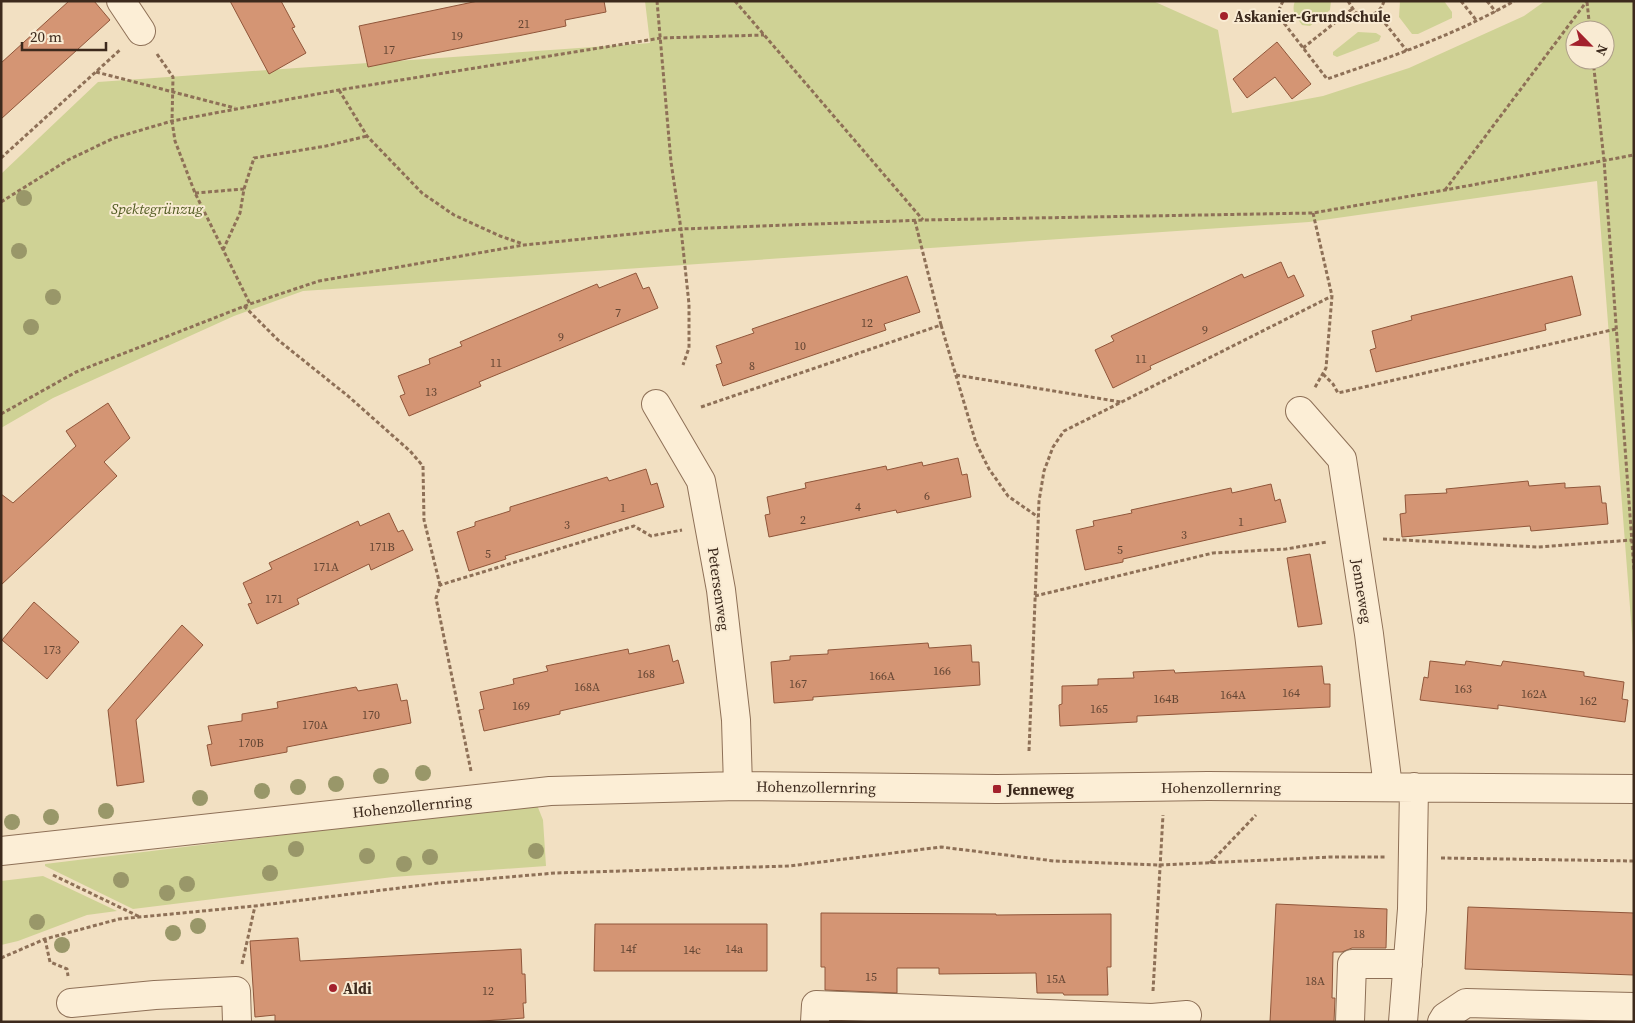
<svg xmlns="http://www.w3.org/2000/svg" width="1635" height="1023" font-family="'Source Serif 4',serif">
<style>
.green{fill:#cfd295;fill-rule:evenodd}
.building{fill:#d49574;stroke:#90563a}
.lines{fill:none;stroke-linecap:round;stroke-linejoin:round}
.minor-casing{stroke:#8e7057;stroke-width:30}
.path{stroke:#8e7057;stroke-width:3;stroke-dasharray:4 2.5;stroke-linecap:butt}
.minor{stroke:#fceed6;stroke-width:28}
.tree{fill:#999769}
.poi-dot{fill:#a3212c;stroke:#f9ebd3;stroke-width:2}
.labels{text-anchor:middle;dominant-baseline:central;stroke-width:4;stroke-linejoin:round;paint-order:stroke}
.number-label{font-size:12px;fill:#634533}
.poi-label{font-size:15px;font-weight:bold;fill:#3d2a1d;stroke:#f9ebd3;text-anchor:start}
.park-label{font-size:15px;font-style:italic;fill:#515b21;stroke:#f9ebd3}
.street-label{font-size:15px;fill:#3d2a1d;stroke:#f9ebd3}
</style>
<rect width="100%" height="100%" fill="#f2e0c2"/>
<path class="green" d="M 645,1 L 1153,1 L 1218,30 L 1232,113 L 1323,96 L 1409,68 L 1524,16 L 1545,1 L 1634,1 L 1634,659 L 1597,181 L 1309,222 L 303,291 L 234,316 L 53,398 L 1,428 L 1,174 L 98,82 L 650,43 ZM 1575,30 L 1605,30 L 1605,60 L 1575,60 Z
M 1295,1 L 1331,1 L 1330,10 L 1310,26 L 1302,25 C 1296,16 1291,12 1295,1 Z
M 1400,1 L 1444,1 L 1452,12 L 1452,18 L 1418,34 L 1412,34 L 1399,17 Z
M 1358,32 L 1376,33 L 1381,36 L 1379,41 L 1337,57 L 1333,55 L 1333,52 Z
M 527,805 L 537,805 L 543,820 L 546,866 L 393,877 L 133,909 L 45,866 L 45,864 Z
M 43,876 L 117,911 L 87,915 L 18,941 L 1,945 L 1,881 Z"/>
<path class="building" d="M 69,1 L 94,1 L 110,20 L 1,119 L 1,63 Z
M 230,1 L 281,1 L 295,27 L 292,28 L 306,53 L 269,74 Z
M 478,1 L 604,1 L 606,12 L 565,20 L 566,26 L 368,67 L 359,26 Z
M 1277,42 L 1311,84 L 1292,99 L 1275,77 L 1247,98 L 1233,79 Z
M 1281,262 L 1288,278 L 1294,275 L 1304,296 L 1150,366 L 1151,369 L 1113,388 L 1095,350 L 1114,341 L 1111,336 L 1242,274 L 1244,278 Z
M 636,273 L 643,289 L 649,287 L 658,308 L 479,382 L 481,386 L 409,416 L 400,396 L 405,394 L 398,376 L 430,364 L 429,359 L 462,346 L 460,342 L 597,284 L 599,288 Z
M 907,276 L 920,312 L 884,324 L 886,330 L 723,386 L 716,365 L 722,363 L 716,346 L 754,333 L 752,329 Z
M 1572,276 L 1581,315 L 1545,324 L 1546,330 L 1376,372 L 1370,350 L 1376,348 L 1372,331 L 1412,320 L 1411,316 Z
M 108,403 L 130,438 L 104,462 L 117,476 L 1,585 L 1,494 L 13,503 L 76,446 L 66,431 Z
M 958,458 L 962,475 L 967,474 L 971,497 L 897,513 L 896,510 L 769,537 L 765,515 L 770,514 L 767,497 L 806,488 L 805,483 L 886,466 L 887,470 L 922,462 L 923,466 Z
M 646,469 L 651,485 L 657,483 L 664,507 L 505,556 L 506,559 L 469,571 L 457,532 L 475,526 L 475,522 L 510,511 L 510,507 L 607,477 L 609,481 Z
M 1528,481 L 1529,486 L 1565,483 L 1565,488 L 1600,486 L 1602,503 L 1606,503 L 1608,524 L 1531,531 L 1530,526 L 1402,537 L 1400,514 L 1406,513 L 1405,495 L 1447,493 L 1446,489 Z
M 1271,484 L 1275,501 L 1280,499 L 1286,522 L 1123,559 L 1123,562 L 1085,570 L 1076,530 L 1094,526 L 1093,521 L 1132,513 L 1131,510 L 1231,488 L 1232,493 Z
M 389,513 L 398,532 L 403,530 L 413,550 L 371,570 L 369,564 L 297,599 L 299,604 L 257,624 L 248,604 L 252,603 L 243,583 L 272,569 L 269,563 L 358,521 L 360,526 Z
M 1310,554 L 1322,624 L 1298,627 L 1287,558 Z
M 34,602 L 79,642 L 47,679 L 2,640 Z
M 182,625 L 203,645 L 136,720 L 144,782 L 117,786 L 108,710 Z
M 928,643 L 929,648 L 971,645 L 972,662 L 979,662 L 980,685 L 813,697 L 813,700 L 774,703 L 771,662 L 790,660 L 790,656 L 828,654 L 828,650 Z
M 669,645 L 673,662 L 678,660 L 684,683 L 560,711 L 560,714 L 484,731 L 479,710 L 484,709 L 480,692 L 514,684 L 513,679 L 548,671 L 546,666 L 628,649 L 629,654 Z
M 1430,661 L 1465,665 L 1466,661 L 1501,666 L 1503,661 L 1584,672 L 1584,676 L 1624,682 L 1622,699 L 1628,700 L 1625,722 L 1498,705 L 1498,709 L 1420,700 L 1424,677 L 1428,678 Z
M 1322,666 L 1324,684 L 1330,684 L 1330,707 L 1137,716 L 1137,722 L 1060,726 L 1059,705 L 1062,704 L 1062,686 L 1098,685 L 1098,679 L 1134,678 L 1133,672 L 1174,670 L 1175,673 Z
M 397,684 L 401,701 L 407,700 L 411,723 L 287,747 L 287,752 L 211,766 L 207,745 L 212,744 L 208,726 L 242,721 L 242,714 L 278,708 L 277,702 L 356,687 L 358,691 Z
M 1276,904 L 1387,909 L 1386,948 L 1352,948 L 1342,952 L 1333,952 L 1332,998 L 1335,998 L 1334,1022 L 1270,1022 Z
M 1468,907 L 1634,913 L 1634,975 L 1465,969 Z
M 821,913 L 996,914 L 996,915 L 1111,914 L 1111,967 L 1107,967 L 1108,995 L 1064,995 L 1063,993 L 1037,993 L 1036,973 L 939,974 L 939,968 L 897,968 L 897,993 L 825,990 L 825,967 L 821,967 Z
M 595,924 L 767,924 L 767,971 L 594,971 Z
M 298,938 L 300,961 L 521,949 L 522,974 L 525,974 L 526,1003 L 523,1003 L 524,1018 L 469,1022 L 275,1022 L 275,1015 L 255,1017 L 250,941 Z"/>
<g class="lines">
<defs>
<path id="minor" d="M 121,1 L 141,31
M 656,404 L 701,481 L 721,590 L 736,720 L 738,786
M 1300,411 L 1342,459 L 1369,634 L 1388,787
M 1,851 L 550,791 L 738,786 L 997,789 L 1208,786 L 1634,789
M 71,1003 L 155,995 L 236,991 L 237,1022
M 815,1022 L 816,1005 L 1152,1018 L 1187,1015
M 1350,1022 L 1352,964 L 1408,964
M 1403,1022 L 1412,909 L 1414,787
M 1442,1022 L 1445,1017 L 1466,1003 L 1634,1007"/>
</defs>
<use href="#minor" class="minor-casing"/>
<path class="path" d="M 657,1 L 671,162 L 681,229 L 689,304 L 689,348 L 683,365
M 735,1 L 923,220
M 1283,1 L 1277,14 L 1327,79 C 1391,57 1455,35 1514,1
M 1348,1 L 1355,12 C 1367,19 1380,15 1384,1
M 1461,1 L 1477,21
M 1487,1 L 1496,12
M 1587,2 L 1590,30
M 1377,13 L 1407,51
M 1303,48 L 1352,9
M 157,54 L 173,77 L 172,121 L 175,141 L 195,193 L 250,304
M 1593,60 L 1604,160 L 1634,570
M 96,72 L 235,108
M 339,90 L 367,136 L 422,193 L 454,215 L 500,236 L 523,244
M 1,158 L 121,49
M 1445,190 L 1587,1
M 195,193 L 244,189
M 1,202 L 68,160 L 114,138 L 172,121 L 339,90 L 661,38 L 764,35
M 1313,213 L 1332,296 L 1326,368 L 1314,389
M 223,250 L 240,213 L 244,189 L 254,158 L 326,146 L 367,136
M 244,306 L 278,340 L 348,396 L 410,451 L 423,466 L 424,520 L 440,585
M 941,325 L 976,443 L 989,469 L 1008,496 L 1038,517
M 1323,374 L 1333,384 L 1338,393 L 1616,329
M 956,375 L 1121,402
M 701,407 L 941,325 L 915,221
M 1,414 L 76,372 L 250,304 L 319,281 L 524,245 L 681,229 L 923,220 L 1313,213 L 1445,190 L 1634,155
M 1383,539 L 1538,547 L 1632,540
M 1035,596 L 1213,553 L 1286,549 L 1327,542
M 1029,751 L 1039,501 L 1044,471 L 1053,447 L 1064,431 L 1332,296
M 471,771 L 436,598 L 440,585 L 634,526 L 651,536 L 682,530
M 1441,858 L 1634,861
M 1210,863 L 1256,815
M 53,875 L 140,917
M 45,939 L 50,962 L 67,969 L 68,976
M 1,958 L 45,939 L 119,919 L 255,906 L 439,883 L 555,873 L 789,866 L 941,847 L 1054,861 L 1160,865 L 1331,857 L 1387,857
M 242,964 L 255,906
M 1153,991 L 1163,815"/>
<use href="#minor" class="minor"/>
</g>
<g class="tree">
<circle cx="24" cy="198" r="8"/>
<circle cx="19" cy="251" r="8"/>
<circle cx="53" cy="297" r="8"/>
<circle cx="31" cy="327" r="8"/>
<circle cx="423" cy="773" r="8"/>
<circle cx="381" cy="776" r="8"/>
<circle cx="336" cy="784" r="8"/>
<circle cx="298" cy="787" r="8"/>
<circle cx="262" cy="791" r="8"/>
<circle cx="200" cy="798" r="8"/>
<circle cx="106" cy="811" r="8"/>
<circle cx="51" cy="817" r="8"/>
<circle cx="12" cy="822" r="8"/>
<circle cx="296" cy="849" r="8"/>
<circle cx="536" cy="851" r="8"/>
<circle cx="367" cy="856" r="8"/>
<circle cx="430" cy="857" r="8"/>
<circle cx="404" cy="864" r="8"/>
<circle cx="270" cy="873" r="8"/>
<circle cx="121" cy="880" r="8"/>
<circle cx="187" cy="884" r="8"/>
<circle cx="167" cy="893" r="8"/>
<circle cx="37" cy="922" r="8"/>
<circle cx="198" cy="926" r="8"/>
<circle cx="173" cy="933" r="8"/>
<circle cx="62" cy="945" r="8"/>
</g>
<g class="poi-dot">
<circle cx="1224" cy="16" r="5"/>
<rect x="992" y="784" width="10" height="10" rx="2.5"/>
<circle cx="333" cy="988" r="5"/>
</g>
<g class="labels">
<g class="number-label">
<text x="524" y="24">21</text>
<text x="457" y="36">19</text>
<text x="389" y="50">17</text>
<text x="618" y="313">7</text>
<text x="867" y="323">12</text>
<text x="1205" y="330">9</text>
<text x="561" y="337">9</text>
<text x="800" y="346">10</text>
<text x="1141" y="359">11</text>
<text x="496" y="363">11</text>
<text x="752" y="366">8</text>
<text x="431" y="392">13</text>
<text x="927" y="496">6</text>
<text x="858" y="507">4</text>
<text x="623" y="508">1</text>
<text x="803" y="520">2</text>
<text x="1241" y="522">1</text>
<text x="567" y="525">3</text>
<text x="1184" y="535">3</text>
<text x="382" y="547">171B</text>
<text x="1120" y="550">5</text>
<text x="488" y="554">5</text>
<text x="326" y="567">171A</text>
<text x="274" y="599">171</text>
<text x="52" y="650">173</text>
<text x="942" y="671">166</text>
<text x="646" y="674">168</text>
<text x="882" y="676">166A</text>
<text x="798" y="684">167</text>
<text x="587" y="687">168A</text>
<text x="1463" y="689">163</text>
<text x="1291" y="693">164</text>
<text x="1534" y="694">162A</text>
<text x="1233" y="695">164A</text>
<text x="1166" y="699">164B</text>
<text x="1588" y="701">162</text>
<text x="521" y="706">169</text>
<text x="1099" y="709">165</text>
<text x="371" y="715">170</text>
<text x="315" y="725">170A</text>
<text x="251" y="743">170B</text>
<text x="1359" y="934">18</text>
<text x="628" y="949">14f</text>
<text x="734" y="949">14a</text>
<text x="692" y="950">14c</text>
<text x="871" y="977">15</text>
<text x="1056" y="979">15A</text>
<text x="1315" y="981">18A</text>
<text x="488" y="991">12</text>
</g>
<g class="poi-label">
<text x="1234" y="16">Askanier-Grundschule</text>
<text x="1007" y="789">Jenneweg</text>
<text x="343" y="988">Aldi</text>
</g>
<g class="park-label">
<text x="157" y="208">Spektegrünzug</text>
</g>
<g class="street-label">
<text transform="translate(719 589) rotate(82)">Petersenweg</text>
<text transform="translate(1362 591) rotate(81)">Jenneweg</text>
<text transform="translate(816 787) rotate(1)">Hohenzollernring</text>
<text x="1221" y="787">Hohenzollernring</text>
<text transform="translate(412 806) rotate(-6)">Hohenzollernring</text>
</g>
</g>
<rect width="1635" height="1023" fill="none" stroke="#3d2a1d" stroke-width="5"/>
<g transform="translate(1590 45) rotate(114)"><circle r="24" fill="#f9ebd3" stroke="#ae9e8a"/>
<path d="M0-4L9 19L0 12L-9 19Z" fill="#a3212c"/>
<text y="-8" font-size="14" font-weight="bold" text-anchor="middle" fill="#3d2a1d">N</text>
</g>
<path d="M22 42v8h84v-8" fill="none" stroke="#3d2a1d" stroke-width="2.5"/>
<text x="30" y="42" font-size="15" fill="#3d2a1d" stroke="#f9ebd3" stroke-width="4" paint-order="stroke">20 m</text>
</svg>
